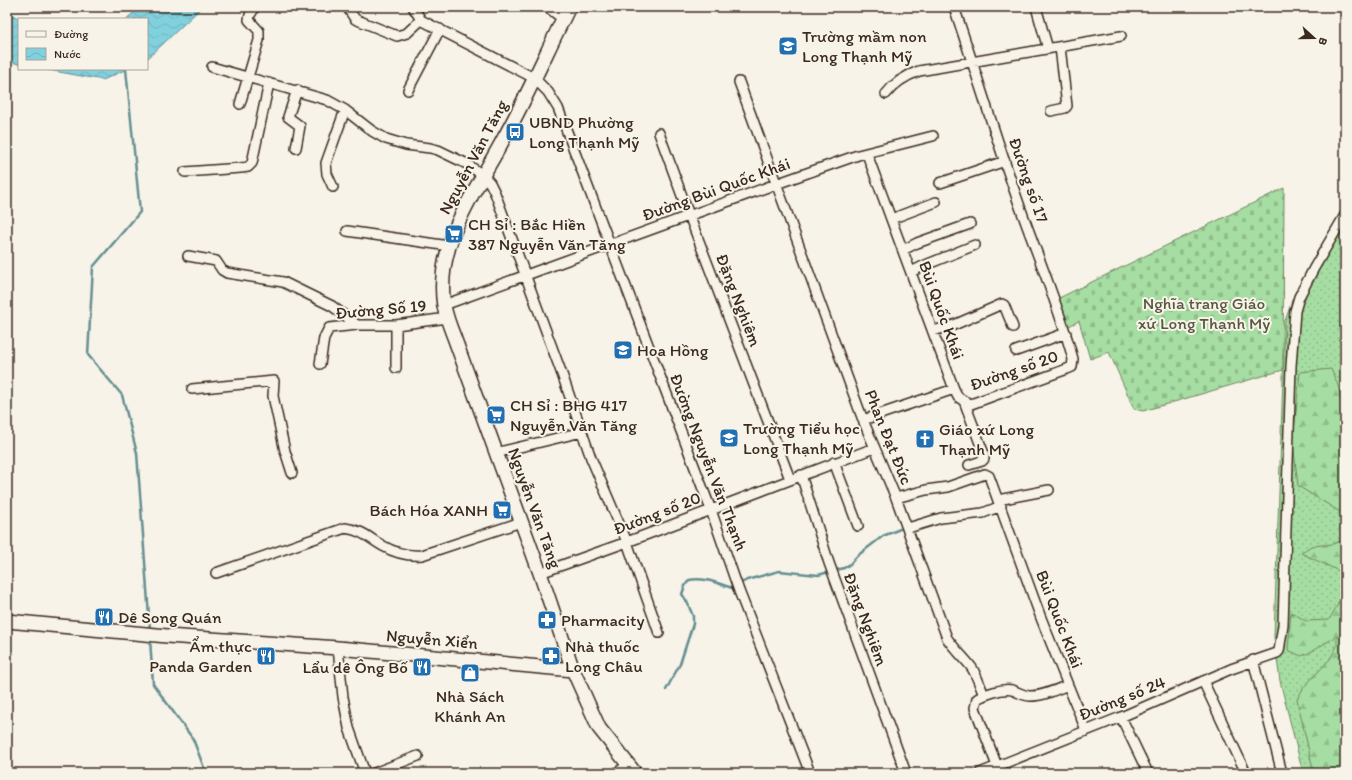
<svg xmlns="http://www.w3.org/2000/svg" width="1352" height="780" font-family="Itim,sans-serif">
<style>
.grass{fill:url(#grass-dots);stroke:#708460}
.forest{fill:url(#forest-firs);stroke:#708460}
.cemetery{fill:url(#cemetery-stones);stroke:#708460}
.water{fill:url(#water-waves);stroke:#658e91}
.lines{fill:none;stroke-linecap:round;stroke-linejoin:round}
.stream{stroke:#658e91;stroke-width:2.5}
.minor-casing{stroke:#3b2a1e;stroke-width:12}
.secondary-casing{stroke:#3b2a1e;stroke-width:16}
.minor{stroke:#f7f3e8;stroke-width:9}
.secondary{stroke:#f7f3e8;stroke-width:13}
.labels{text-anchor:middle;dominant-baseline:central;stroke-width:4;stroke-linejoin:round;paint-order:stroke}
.poi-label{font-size:17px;fill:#3b2a1e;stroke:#f7f3e8;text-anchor:start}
.street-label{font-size:17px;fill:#3b2a1e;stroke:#f7f3e8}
.park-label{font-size:17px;fill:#56573f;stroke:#f7f3e8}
</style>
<defs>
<pattern id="grass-dots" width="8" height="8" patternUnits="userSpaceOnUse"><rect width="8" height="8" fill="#a5dda2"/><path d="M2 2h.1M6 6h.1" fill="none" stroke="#8fbe8b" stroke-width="1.8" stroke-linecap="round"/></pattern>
<pattern id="forest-firs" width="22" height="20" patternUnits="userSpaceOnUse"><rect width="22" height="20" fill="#a5dda2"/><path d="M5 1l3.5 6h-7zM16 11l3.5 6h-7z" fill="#8fbe8b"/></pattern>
<pattern id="cemetery-stones" width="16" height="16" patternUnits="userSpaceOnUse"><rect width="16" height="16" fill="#a5dda2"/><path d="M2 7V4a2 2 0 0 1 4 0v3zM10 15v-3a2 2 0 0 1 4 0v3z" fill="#8fbe8b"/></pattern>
<pattern id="water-waves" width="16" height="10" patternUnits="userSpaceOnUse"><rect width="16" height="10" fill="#81d0de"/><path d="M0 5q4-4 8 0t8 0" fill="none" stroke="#70b3be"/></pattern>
</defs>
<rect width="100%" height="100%" fill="#f7f3e8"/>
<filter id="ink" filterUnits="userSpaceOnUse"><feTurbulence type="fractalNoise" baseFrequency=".025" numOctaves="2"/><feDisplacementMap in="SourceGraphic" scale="8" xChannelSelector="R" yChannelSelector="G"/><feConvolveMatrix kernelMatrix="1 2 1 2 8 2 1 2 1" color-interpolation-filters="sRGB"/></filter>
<g filter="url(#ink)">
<path class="grass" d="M 1345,208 L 1345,773 L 1303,773 L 1280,681 L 1274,637 L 1285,321 L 1294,295 Z"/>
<path class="forest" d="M 1331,369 L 1338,385 L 1341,400 L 1345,403 L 1345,515 L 1298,486 L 1293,442 L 1300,372 Z
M 1345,539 L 1345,574 L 1301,553 L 1311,546 L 1333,544 Z
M 1345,592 L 1345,773 L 1314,773 L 1297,699 L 1304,687 L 1330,659 L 1337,646 L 1337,636 L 1309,653 L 1301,656 L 1288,650 L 1291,612 L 1306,621 L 1329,620 Z"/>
<path class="cemetery" d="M 1284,188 L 1283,370 L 1143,411 L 1134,409 L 1109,352 L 1090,359 L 1079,321 L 1067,327 L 1059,298 Z"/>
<path class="water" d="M 141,7 L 202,7 L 147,59 L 147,19 L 126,19 Z
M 7,13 L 22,19 L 19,19 L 19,64 L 7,61 Z
M 43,69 L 127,69 L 103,80 Z"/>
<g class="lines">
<path class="stream" d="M 126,69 L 140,212 L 93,267 L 88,355 L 122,395 L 137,453 L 150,630
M 150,639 L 153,684 L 193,739 L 206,773
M 666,690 L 680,664 L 693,624 L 693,616 L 687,602 L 682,594 L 685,586 L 689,580 C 704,577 717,583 732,588 L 747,580 L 779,571 L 818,575 L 844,568 L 850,564 L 857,556 L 883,536 L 900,529"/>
<defs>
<path id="minor" d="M 347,7 L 355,19 L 397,36 L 407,33 L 421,20 L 534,78 L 548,92 L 558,108 L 711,510 L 739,591 L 810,773
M 413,7 L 421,20
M 547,7 L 563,19
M 954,7 C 976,72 996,138 1019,204 C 1037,255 1059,306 1073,359 L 1072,367 L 1067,369 L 971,404 L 964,401
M 1036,7 L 1048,49
M 212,67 L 327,100 L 345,110 L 372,131 L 386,139 L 406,145 L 430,148 L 438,150 L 465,163 L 483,175 L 490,183 L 495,193 L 563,377 L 591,458 L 627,542 L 659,633
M 739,82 L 863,420 L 896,498 L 947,638 C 954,649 964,657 972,668 C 977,676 980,686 984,695
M 408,90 L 440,29
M 886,94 C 895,82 905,76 919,71 L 1121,36
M 240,104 L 259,40 L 259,31 L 249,20 L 250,15 L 255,7
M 1051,111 L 1065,108 L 1067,106 L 1060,47
M 659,133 L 689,215 L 790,479
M 296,148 L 300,126 L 288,117 L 297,90
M 867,154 L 954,389 L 958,397 L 964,401 L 984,454 L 984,459 L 982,461 L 969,465
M 185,172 L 241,168 L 248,167 L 252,163 L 269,83
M 940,183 L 1005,161
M 333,187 L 327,174 L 326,163 L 345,110
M 891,219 L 936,202
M 347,231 L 449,246
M 903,250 L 917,243 L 970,224
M 188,256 L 216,261 L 222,270 L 227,273 L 283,282 L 332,306 L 357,325
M 911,272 L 923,266 L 975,245
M 444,305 L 776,184 L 858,155 L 933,136
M 396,325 L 396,368
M 933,331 L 954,325 L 1002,304 L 1004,305 L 1013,327
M 1016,351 L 1066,333
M 320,364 L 324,338 L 329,328 L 357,325 L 396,325 L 447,318
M 192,389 L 274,381 L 273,396 L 285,451 L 292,473
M 863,420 L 954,389
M 495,453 L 582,432
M 834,462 L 858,526
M 801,475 L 829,563 L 906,773
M 896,498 L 926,490 L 948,487 L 985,474 L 989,476 L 1041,618 L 1086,730
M 998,500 L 1049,490
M 908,528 L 941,518 L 983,513 L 1001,506
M 216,573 L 345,528 C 362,530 369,538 383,546 C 395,553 409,556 422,555 L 521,522
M 540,573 L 627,542 L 874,448
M 338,648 L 343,697 L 349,728 L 365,773
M 1253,660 L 1282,773
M 1203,681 L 1246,773
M 1121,717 L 1148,773
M 997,766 L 975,708 L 977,699 C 985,694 1003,688 1012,690 C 1018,692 1023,696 1030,696 C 1043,696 1056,690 1068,685
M 374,773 L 418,756
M 616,773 L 627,766
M 980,773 L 1121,717 L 1231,669 L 1277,653 L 1279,651 L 1283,625 L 1291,366 L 1295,311 L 1299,297 L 1314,268 L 1345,215"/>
<path id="secondary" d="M 569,7 C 547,51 527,97 503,140 C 476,191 434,244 444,306 C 446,316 450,327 454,337 L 540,573 L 573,670 L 599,728 L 635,773
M 7,621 L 167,636 L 338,648 L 573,670"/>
</defs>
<use href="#minor" class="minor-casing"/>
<use href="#secondary" class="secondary-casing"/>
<use href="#minor" class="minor"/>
<use href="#secondary" class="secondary"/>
</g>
</g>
<defs>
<symbol id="school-square" viewBox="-11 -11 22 22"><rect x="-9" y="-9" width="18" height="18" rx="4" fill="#1f6fb2" stroke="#f7f3e8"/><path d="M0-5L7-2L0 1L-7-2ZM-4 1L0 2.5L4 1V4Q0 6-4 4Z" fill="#fff"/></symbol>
<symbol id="bus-square" viewBox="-11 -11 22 22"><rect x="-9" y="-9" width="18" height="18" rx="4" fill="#1f6fb2" stroke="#f7f3e8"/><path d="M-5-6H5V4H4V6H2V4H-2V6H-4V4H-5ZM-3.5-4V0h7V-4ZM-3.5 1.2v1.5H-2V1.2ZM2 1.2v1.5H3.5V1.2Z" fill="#fff"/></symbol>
<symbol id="supermarket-square" viewBox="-11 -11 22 22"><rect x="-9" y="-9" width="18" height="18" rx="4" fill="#1f6fb2" stroke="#f7f3e8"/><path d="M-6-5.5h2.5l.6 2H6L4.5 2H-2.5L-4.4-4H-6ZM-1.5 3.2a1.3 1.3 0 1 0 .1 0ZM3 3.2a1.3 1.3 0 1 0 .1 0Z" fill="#fff"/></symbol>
<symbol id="church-square" viewBox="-11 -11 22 22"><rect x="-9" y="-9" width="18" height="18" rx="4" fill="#1f6fb2" stroke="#f7f3e8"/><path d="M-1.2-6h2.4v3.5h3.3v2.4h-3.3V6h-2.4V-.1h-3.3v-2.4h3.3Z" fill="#fff"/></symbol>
<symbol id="restaurant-square" viewBox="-11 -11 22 22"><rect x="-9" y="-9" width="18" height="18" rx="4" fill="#1f6fb2" stroke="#f7f3e8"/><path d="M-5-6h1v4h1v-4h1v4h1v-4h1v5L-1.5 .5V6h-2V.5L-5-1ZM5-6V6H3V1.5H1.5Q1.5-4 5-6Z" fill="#fff"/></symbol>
<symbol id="pharmacy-square" viewBox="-11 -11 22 22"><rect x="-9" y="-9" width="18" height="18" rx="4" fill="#1f6fb2" stroke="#f7f3e8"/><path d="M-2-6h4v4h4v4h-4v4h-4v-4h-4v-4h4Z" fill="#fff"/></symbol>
<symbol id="shop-square" viewBox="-11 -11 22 22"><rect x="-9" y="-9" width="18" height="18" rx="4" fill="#1f6fb2" stroke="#f7f3e8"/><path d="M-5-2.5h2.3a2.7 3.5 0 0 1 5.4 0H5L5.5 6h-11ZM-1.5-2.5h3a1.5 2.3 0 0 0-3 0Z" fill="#fff"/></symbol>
</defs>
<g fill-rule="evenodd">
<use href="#school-square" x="777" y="35" width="22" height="22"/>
<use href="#bus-square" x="504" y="121" width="22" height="22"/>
<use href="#supermarket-square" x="443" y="223" width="22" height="22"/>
<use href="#school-square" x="612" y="339" width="22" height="22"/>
<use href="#supermarket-square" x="485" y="404" width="22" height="22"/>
<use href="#school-square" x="718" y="427" width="22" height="22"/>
<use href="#church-square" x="914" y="428" width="22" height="22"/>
<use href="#supermarket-square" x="491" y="499" width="22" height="22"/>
<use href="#restaurant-square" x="93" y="606" width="22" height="22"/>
<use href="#pharmacy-square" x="536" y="609" width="22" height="22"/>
<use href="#restaurant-square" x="255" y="645" width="22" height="22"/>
<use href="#pharmacy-square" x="540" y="645" width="22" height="22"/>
<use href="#restaurant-square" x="411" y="656" width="22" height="22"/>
<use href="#shop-square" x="459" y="662" width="22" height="22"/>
</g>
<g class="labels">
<g class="poi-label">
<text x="802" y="36">Trường mầm non<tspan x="802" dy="20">Long Thạnh Mỹ</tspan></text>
<text x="529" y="122">UBND Phường<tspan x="529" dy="20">Long Thạnh Mỹ</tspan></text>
<text x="468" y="224">CH Sỉ : Bắc Hiền<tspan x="468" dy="20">387 Nguyễn Văn Tăng</tspan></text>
<text x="637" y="350">Hoa Hồng</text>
<text x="510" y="405">CH Sỉ : BHG 417<tspan x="510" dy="20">Nguyễn Văn Tăng</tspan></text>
<text x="743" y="428">Trường Tiểu học<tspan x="743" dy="20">Long Thạnh Mỹ</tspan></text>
<text x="939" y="429">Giáo xứ Long<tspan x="939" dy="20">Thạnh Mỹ</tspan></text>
<text x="488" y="510" text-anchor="end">Bách Hóa XANH</text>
<text x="118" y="617">Dê Song Quán</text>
<text x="561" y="620">Pharmacity</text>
<text x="252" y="646" text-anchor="end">Ẩm thực<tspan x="252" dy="20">Panda Garden</tspan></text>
<text x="565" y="646">Nhà thuốc<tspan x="565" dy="20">Long Châu</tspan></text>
<text x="408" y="667" text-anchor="end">Lẩu dê Ông Bố</text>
<text x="470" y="696" text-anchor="middle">Nhà Sách<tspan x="470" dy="20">Khánh An</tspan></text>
</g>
<g class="street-label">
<text transform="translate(473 157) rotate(-62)">Nguyễn Văn Tăng</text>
<text transform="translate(1029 180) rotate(71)">Đường số 17</text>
<text transform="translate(716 189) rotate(-20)">Đường Bùi Quốc Khái</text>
<text transform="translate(739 300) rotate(69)">Đặng Nghiêm</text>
<text transform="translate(381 309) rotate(-5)">Đường Số 19</text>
<text transform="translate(942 310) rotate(70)">Bùi Quốc Khái</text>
<text transform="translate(1014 370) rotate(-19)">Đường số 20</text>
<text transform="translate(889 437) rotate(68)">Phan Đạt Đức</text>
<text transform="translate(709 462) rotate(69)">Đường Nguyễn Văn Thạnh</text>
<text transform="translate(535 508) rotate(70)">Nguyễn Văn Tăng</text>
<text transform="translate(657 513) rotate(-21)">Đường số 20</text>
<text transform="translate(866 619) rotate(70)">Đặng Nghiêm</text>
<text transform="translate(1060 619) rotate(69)">Bùi Quốc Khái</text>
<text transform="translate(432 639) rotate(5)">Nguyễn Xiển</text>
<text transform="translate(1122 698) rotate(-22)">Đường số 24</text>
</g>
<g class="park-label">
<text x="1204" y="303">Nghĩa trang Giáo<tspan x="1204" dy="20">xứ Long Thạnh Mỹ</tspan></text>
</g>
</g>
<rect width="1352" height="780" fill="none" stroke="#f7f3e8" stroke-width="24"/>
<rect x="12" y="12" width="1328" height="756" fill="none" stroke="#3b2a1e" stroke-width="1.5" filter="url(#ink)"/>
<rect x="18" y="18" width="130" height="52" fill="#f7f3e8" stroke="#aca397"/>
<rect x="26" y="31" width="20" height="6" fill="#f7f3e8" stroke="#aca397"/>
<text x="54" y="38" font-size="12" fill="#3b2a1e">Đường</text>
<rect x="26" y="48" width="20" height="12" fill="url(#water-waves)" stroke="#aca397"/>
<text x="54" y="58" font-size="12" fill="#3b2a1e">Nước</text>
<g transform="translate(1314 38) rotate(111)" stroke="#f7f3e8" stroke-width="3" paint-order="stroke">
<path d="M0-3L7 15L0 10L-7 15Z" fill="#3b2a1e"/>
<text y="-6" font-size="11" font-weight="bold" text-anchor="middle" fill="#3b2a1e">B</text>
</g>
</svg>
